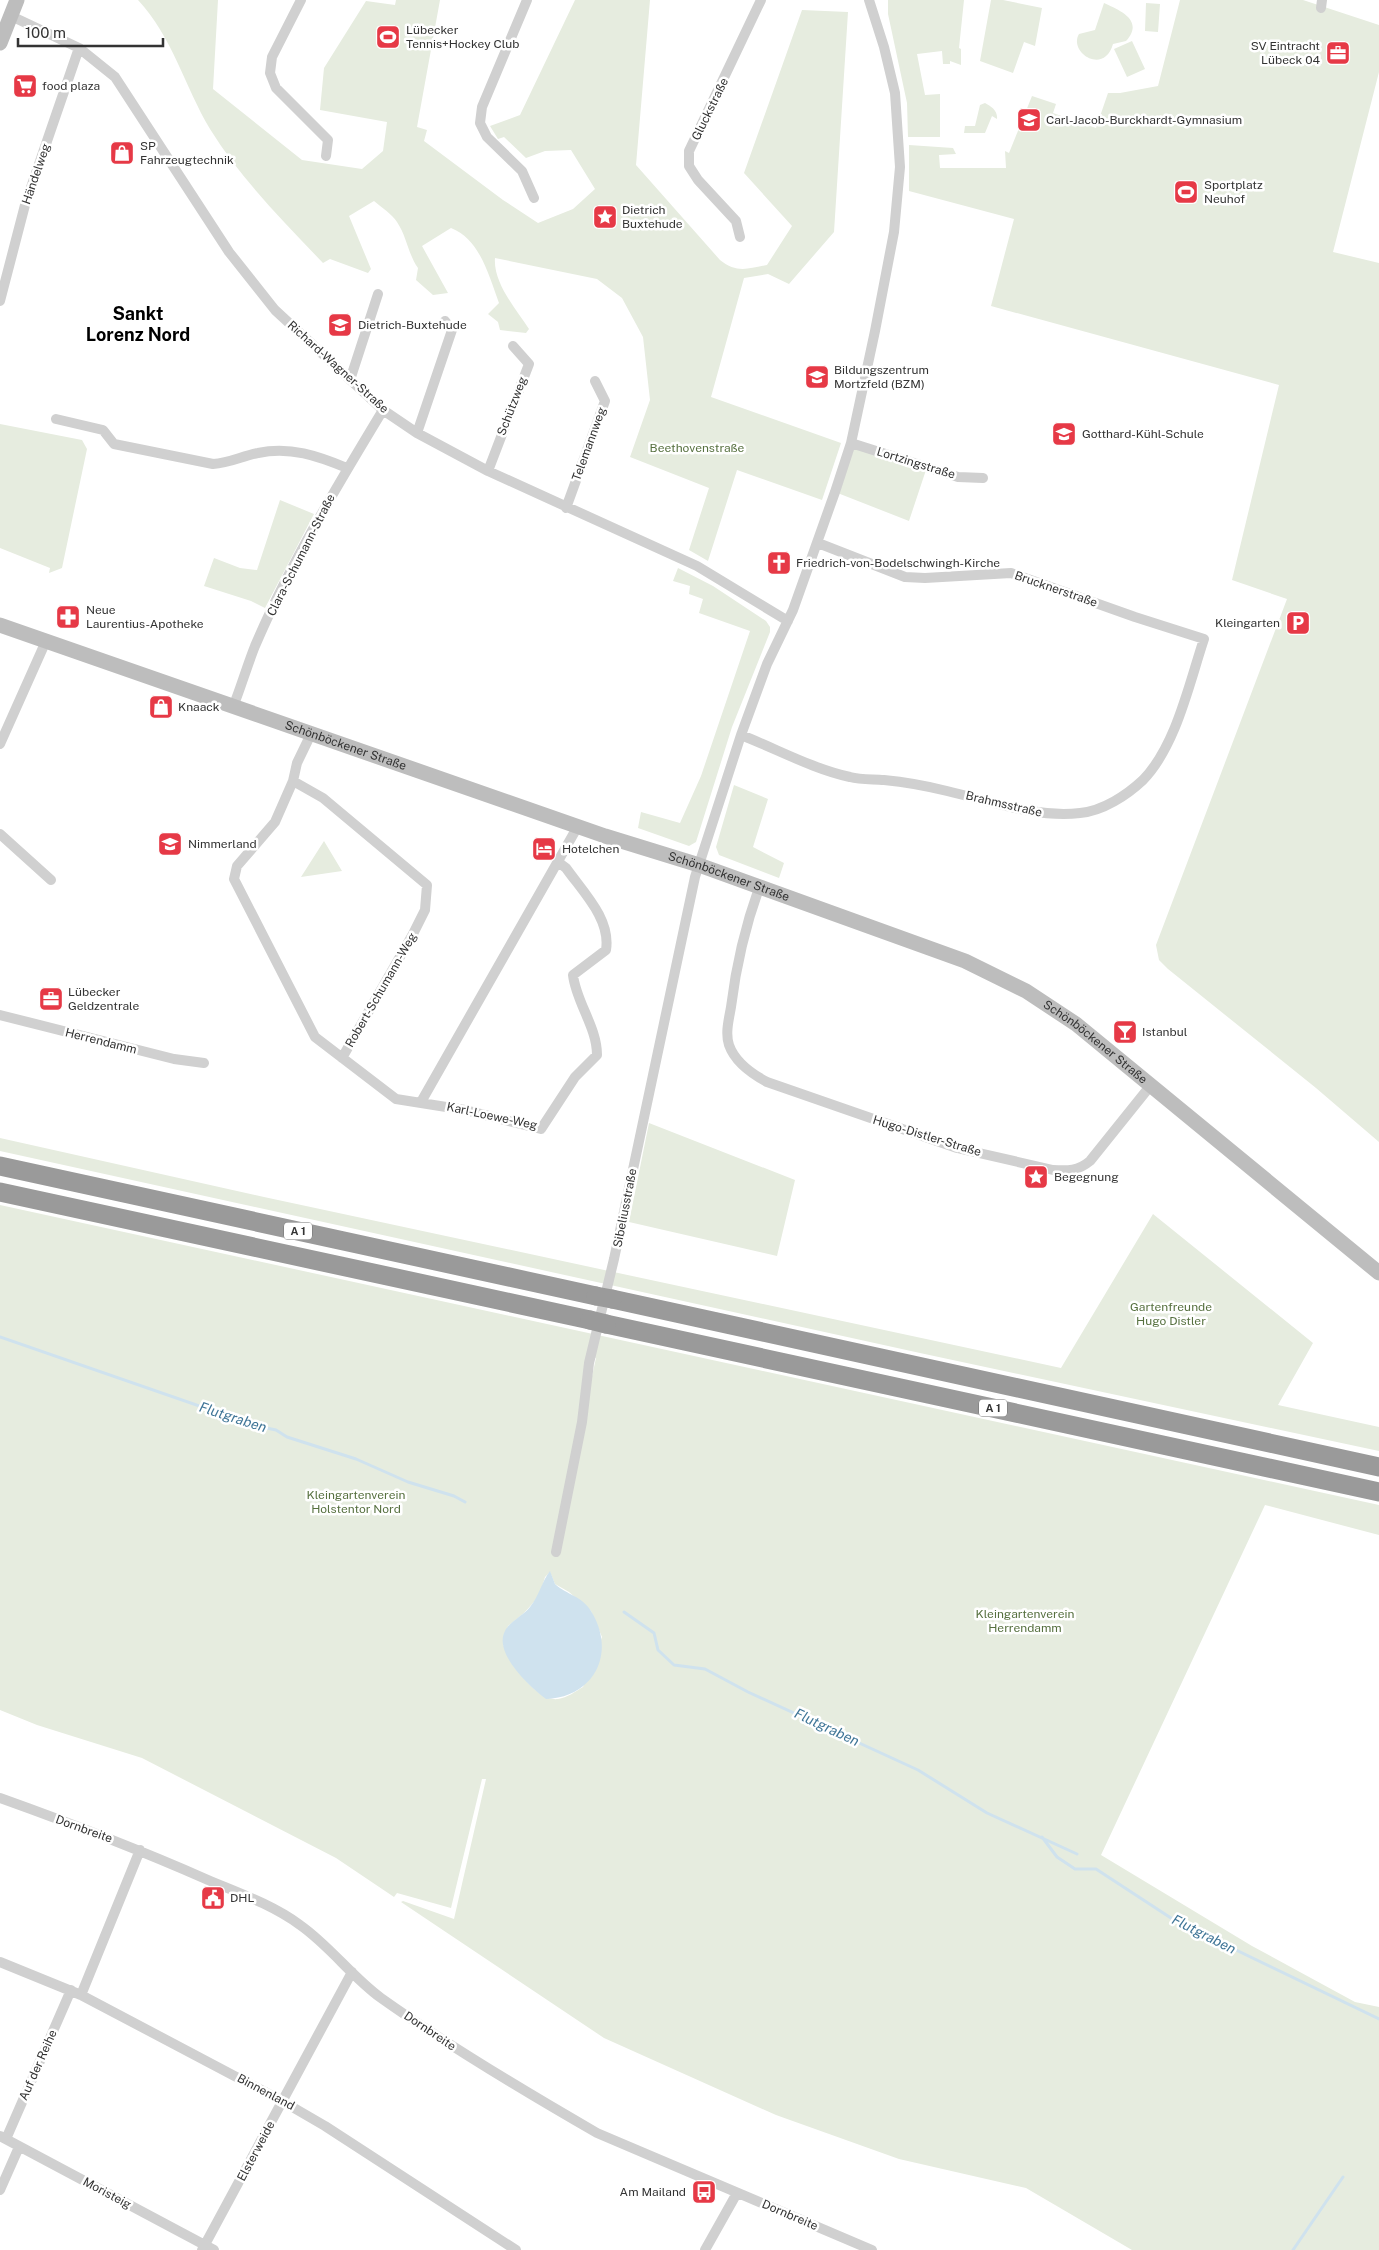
<svg xmlns="http://www.w3.org/2000/svg" width="1379" height="2250" font-family="'Public Sans',sans-serif">
<style>
.green{fill:#e6ecdf;fill-rule:evenodd}
.water{fill:#cfe2ee}
.lines{fill:none;stroke-linecap:round;stroke-linejoin:round}
.stream{stroke:#cfe2ee;stroke-width:3}
.minor{stroke:#d0d0d0;stroke-width:10}
.secondary{stroke:#bdbdbd;stroke-width:15}
.motorway{stroke:#9a9a9a;stroke-width:19}
.motorway-bridge{stroke:#9a9a9a;stroke-width:19}
.labels{text-anchor:middle;dominant-baseline:central;stroke-width:5;stroke-linejoin:round;paint-order:stroke}
.shield{fill:#fff;stroke:#707070;stroke-width:1}
.shield-label{font-size:11px;font-weight:bold;fill:#333}
.poi-label{font-size:12px;fill:#333;stroke:#fff;text-anchor:start}
.street-label{font-size:12px;fill:#333;stroke:#fff}
.park-label{font-size:12px;fill:#56703f;stroke:#fff}
.water-label{font-size:14px;font-style:italic;fill:#3f7597;stroke:#fff}
.district-label{font-size:18px;font-weight:bold;fill:#000;stroke:#fff}
</style>
<rect width="100%" height="100%" fill="#fff"/>
<path class="green" d="M 138,0 L 218,0 L 213,89 L 302,160 L 362,169 L 383,151 L 387,122 L 320,110 L 324,68 L 366,1 L 395,5 L 396,0 L 440,0 L 417,127 L 427,130 L 424,141 L 503,200 L 538,223 L 573,209 L 595,189 L 571,150 L 545,151 L 526,158 L 504,137 L 498,139 L 490,126 L 520,115 L 575,0 L 650,0 L 636,165 L 720,260 C 736,273 747,269 767,265 L 792,226 L 744,173 L 802,10 L 848,12 L 834,232 L 789,284 L 768,274 L 744,278 L 711,397 L 841,443 L 822,500 L 737,470 L 708,561 L 689,550 L 709,488 L 630,457 L 650,400 L 643,337 L 622,298 L 597,279 L 495,258 C 493,283 516,309 529,329 L 526,333 L 500,330 L 498,322 L 488,314 L 499,303 C 489,276 480,239 451,228 L 422,246 L 448,293 L 433,295 L 416,280 L 418,268 C 408,254 407,237 397,222 C 392,214 381,207 374,201 L 349,216 L 371,269 L 368,273 L 330,259 L 323,263 C 282,220 241,179 210,129 C 185,87 172,36 138,0 Z
M 888,0 L 964,0 L 959,48 L 961,49 L 961,65 L 950,61 L 950,64 L 943,64 L 942,51 L 917,54 L 925,95 L 940,94 L 940,137 L 908,137 L 907,103 L 888,14 Z
M 991,0 L 1003,0 L 1042,8 L 1035,46 L 1024,42 L 1013,73 L 980,61 Z
M 1180,0 L 1303,0 L 1379,25 L 1379,72 L 1333,252 L 1379,263 L 1379,1142 L 1316,1088 L 1168,969 L 1159,960 L 1156,945 L 1287,599 L 1232,580 L 1279,385 L 991,306 L 1014,219 L 909,191 L 909,145 L 953,148 L 956,154 L 939,155 L 940,168 L 1006,168 L 1005,151 L 1009,153 L 1032,96 L 1056,104 L 1053,113 L 1096,128 L 1108,93 L 1120,93 L 1158,86 Z
M 1104,3 C 1119,10 1145,20 1126,41 L 1113,44 C 1104,76 1068,52 1079,34 L 1095,30 Z
M 1146,3 L 1160,4 L 1158,32 L 1145,31 Z
M 1132,41 L 1145,69 L 1127,77 L 1114,49 Z
M 985,103 C 991,106 998,111 997,119 L 992,116 L 985,133 L 964,133 L 965,126 L 975,126 L 980,105 Z
M 0,424 L 82,440 L 87,449 L 62,568 L 49,573 L 50,568 L 0,548 Z
M 851,443 L 927,467 L 909,521 L 835,492 Z
M 280,500 L 314,514 L 265,608 L 251,601 L 204,586 L 214,558 L 240,568 L 257,570 Z
M 678,568 L 713,586 L 766,621 L 770,627 L 770,632 L 732,727 L 696,842 L 689,846 L 638,828 L 641,812 L 680,823 L 701,776 L 750,631 L 699,613 L 703,599 L 689,594 L 690,586 L 673,581 Z
M 734,785 L 768,799 L 753,847 L 784,863 L 779,878 L 719,855 L 716,847 Z
M 324,841 L 342,871 L 301,877 Z
M 649,1123 L 795,1180 L 777,1256 L 629,1222 Z
M 0,1138 L 264,1197 L 1061,1368 L 1153,1214 L 1313,1343 L 1278,1405 L 1379,1427 L 1379,1451 L 920,1353 L 0,1151 Z
M 0,1205 L 1379,1505 L 1379,1535 L 1265,1505 L 1101,1855 L 1252,1946 L 1355,2002 L 1379,2007 L 1379,2250 L 1132,2250 L 1026,2188 L 899,2159 L 776,2115 L 604,2038 L 401,1902 L 403,1901 L 454,1919 L 486,1779 L 482,1779 L 451,1908 L 397,1893 L 394,1897 L 336,1858 L 142,1758 L 37,1725 L 0,1710 ZM 593,1357 L 596,1358 L 582,1422 ZM 550,1572 L 555,1584 L 569,1592 L 591,1611 L 602,1637 L 583,1687 C 576,1691 567,1698 558,1699 C 536,1702 510,1662 503,1644 L 508,1626 L 524,1613 L 533,1603 L 540,1594 L 545,1577 Z"/>
<path class="water" d="M 550,1571 L 555,1584 C 567,1595 582,1596 591,1611 C 617,1653 594,1697 546,1699 C 530,1687 493,1653 505,1631 C 510,1621 523,1616 530,1607 C 539,1596 542,1581 550,1571 Z"/>
<g class="lines">
<path class="stream" d="M 0,1337 L 257,1426 L 276,1430 L 287,1437 L 356,1459 L 408,1482 L 454,1496 L 465,1502
M 624,1612 L 654,1633 L 658,1650 L 674,1665 L 705,1669 L 748,1692 L 918,1770 L 987,1813 L 1077,1854
M 1042,1837 L 1057,1857 L 1075,1869 L 1096,1869 L 1174,1920 L 1379,2019
M 1293,2250 L 1343,2177"/>
<path class="minor" d="M 301,0 L 272,57 L 270,73 L 276,88 L 328,140 L 326,156
M 527,0 L 482,107 L 480,123 L 487,137 L 522,171 L 534,198
M 1321,8 L 1322,0
M 11,16 L 79,48 L 115,77 L 229,252 L 275,310 L 383,410 L 417,433 L 488,471 L 697,566 L 788,621
M 740,237 L 736,221 L 698,180 L 689,166 L 689,151 L 761,0
M 0,301 L 25,205 L 79,48
M 350,380 L 378,294
M 56,419 L 103,430 L 114,444 L 213,464 C 230,463 242,456 258,453 C 290,446 318,456 347,468
M 417,433 L 452,330 L 445,321
M 851,443 L 958,477 L 983,478
M 488,471 L 529,364 L 513,346
M 566,508 L 605,401 L 595,381
M 233,707 C 241,687 247,666 255,646 C 290,564 337,486 383,410
M 311,734 L 297,763 L 293,781 L 275,822 L 237,866 L 234,879 L 315,1037 L 396,1099 L 465,1110 L 541,1129 L 575,1077 L 597,1055 C 597,1027 576,1002 573,975 L 606,950 C 611,919 583,892 566,868 L 558,862
M 741,735 C 777,749 813,769 850,777 C 861,780 873,779 884,780 C 905,782 927,786 947,791 C 991,801 1035,818 1080,813 C 1103,811 1127,795 1143,780 C 1176,746 1189,684 1204,639 L 1135,617 L 1011,573 L 925,578 L 905,577 L 818,543
M 0,744 L 46,641
M 293,781 L 323,798 L 427,885 L 425,910 L 413,934 L 342,1058
M 0,834 L 51,880
M 759,888 C 745,927 736,966 731,1007 C 729,1019 725,1033 729,1045 C 735,1062 752,1074 767,1082 L 957,1148 L 1053,1170 C 1068,1171 1078,1171 1090,1161 L 1151,1085
M 0,1015 L 174,1059 L 204,1063
M 421,1102 L 578,826
M 556,1552 L 582,1422 L 589,1363 L 614,1259 L 695,877 L 741,735 L 767,664 L 793,610 L 835,492 L 851,443 L 875,331 L 894,232 L 900,167 L 895,93 L 884,47 L 869,0
M 0,1798 C 70,1823 140,1850 208,1880 C 239,1893 273,1905 300,1925 C 330,1946 352,1977 381,1998 C 450,2047 524,2091 597,2133 L 872,2250
M 0,1962 L 81,1995 L 282,2101 L 325,2126 L 516,2250
M 81,1995 L 140,1850
M 0,2136 L 214,2250
M 6,2139 L 71,1990
M 0,2190 L 19,2147
M 202,2250 L 352,1972
M 705,2250 L 737,2193"/>
<g class="secondary">
<path d="M 0,43 L 17,0"/>
<path id="s1" d="M 0,625 L 605,836 L 699,865 L 965,961 L 1026,991 L 1076,1024 L 1379,1273"/>
</g>
<path class="motorway" d="M 0,1166 L 596,1296
M 0,1192 L 590,1320
M 612,1299 L 1379,1467
M 606,1324 L 1379,1492"/>
<path class="motorway-bridge" d="M 596,1296 L 612,1299
M 590,1320 L 606,1324"/>
</g>
<defs>
<symbol id="stadium-square" viewBox="-11 -11 22 22"><rect x="-9" y="-9" width="18" height="18" rx="4" fill="#e63946" stroke="#fff"/><path d="M0-5a6.5 5 0 1 0 0 10a6.5 5 0 1 0 0-10ZM-3.5-1.8h7v3.6h-7Z" fill="#fff"/></symbol>
<symbol id="office-square" viewBox="-11 -11 22 22"><rect x="-9" y="-9" width="18" height="18" rx="4" fill="#e63946" stroke="#fff"/><path d="M-6-3h4V-5.5h4V-3h4V5H-6ZM-1-4.5V-3h2v-1.5ZM-6 0V1H6V0Z" fill="#fff"/></symbol>
<symbol id="supermarket-square" viewBox="-11 -11 22 22"><rect x="-9" y="-9" width="18" height="18" rx="4" fill="#e63946" stroke="#fff"/><path d="M-6-5.5h2.5l.6 2H6L4.5 2H-2.5L-4.4-4H-6ZM-1.5 3.2a1.3 1.3 0 1 0 .1 0ZM3 3.2a1.3 1.3 0 1 0 .1 0Z" fill="#fff"/></symbol>
<symbol id="school-square" viewBox="-11 -11 22 22"><rect x="-9" y="-9" width="18" height="18" rx="4" fill="#e63946" stroke="#fff"/><path d="M0-5L7-2L0 1L-7-2ZM-4 1L0 2.5L4 1V4Q0 6-4 4Z" fill="#fff"/></symbol>
<symbol id="shop-square" viewBox="-11 -11 22 22"><rect x="-9" y="-9" width="18" height="18" rx="4" fill="#e63946" stroke="#fff"/><path d="M-5-2.5h2.3a2.7 3.5 0 0 1 5.4 0H5L5.5 6h-11ZM-1.5-2.5h3a1.5 2.3 0 0 0-3 0Z" fill="#fff"/></symbol>
<symbol id="sight-square" viewBox="-11 -11 22 22"><rect x="-9" y="-9" width="18" height="18" rx="4" fill="#e63946" stroke="#fff"/><path d="M0-6L1.8-2.2L6-1.7L2.9 1.2L3.7 5.4L0 3.3L-3.7 5.4L-2.9 1.2L-6-1.7L-1.8-2.2Z" fill="#fff"/></symbol>
<symbol id="church-square" viewBox="-11 -11 22 22"><rect x="-9" y="-9" width="18" height="18" rx="4" fill="#e63946" stroke="#fff"/><path d="M-1.2-6h2.4v3.5h3.3v2.4h-3.3V6h-2.4V-.1h-3.3v-2.4h3.3Z" fill="#fff"/></symbol>
<symbol id="pharmacy-square" viewBox="-11 -11 22 22"><rect x="-9" y="-9" width="18" height="18" rx="4" fill="#e63946" stroke="#fff"/><path d="M-2-6h4v4h4v4h-4v4h-4v-4h-4v-4h4Z" fill="#fff"/></symbol>
<symbol id="parking-square" viewBox="-11 -11 22 22"><rect x="-9" y="-9" width="18" height="18" rx="4" fill="#e63946" stroke="#fff"/><path d="M-3.5-5.5H1a3.5 3.5 0 0 1 0 7H-1V5.5H-3.5ZM-1-3.4V-.6H.8a1.4 1.4 0 0 0 0-2.8Z" fill="#fff"/></symbol>
<symbol id="hotel-square" viewBox="-11 -11 22 22"><rect x="-9" y="-9" width="18" height="18" rx="4" fill="#e63946" stroke="#fff"/><path d="M-6-4.5h1.5V1H6V5H4.5V3h-9V5H-6ZM-4 0a1.8 1.8 0 1 1 3.6 0ZM.5 0V-2.5h3Q6-2.5 6 0Z" fill="#fff"/></symbol>
<symbol id="bar-square" viewBox="-11 -11 22 22"><rect x="-9" y="-9" width="18" height="18" rx="4" fill="#e63946" stroke="#fff"/><path d="M-6-5H6L.8 .8V4.5H3.5V6h-7V4.5H-.8V.8Z" fill="#fff"/></symbol>
<symbol id="civic-square" viewBox="-11 -11 22 22"><rect x="-9" y="-9" width="18" height="18" rx="4" fill="#e63946" stroke="#fff"/><path d="M-.6-6.5H3V-4.5H.6V-3L4-1V1h2V6H-6V1h2V-1L-.6-3ZM-1.2 2.5V6h2.4V2.5Z" fill="#fff"/></symbol>
<symbol id="bus-square" viewBox="-11 -11 22 22"><rect x="-9" y="-9" width="18" height="18" rx="4" fill="#e63946" stroke="#fff"/><path d="M-5-6H5V4H4V6H2V4H-2V6H-4V4H-5ZM-3.5-4V0h7V-4ZM-3.5 1.2v1.5H-2V1.2ZM2 1.2v1.5H3.5V1.2Z" fill="#fff"/></symbol>
</defs>
<g fill-rule="evenodd">
<use href="#stadium-square" x="374" y="23" width="28" height="28"/>
<use href="#office-square" x="1324" y="39" width="28" height="28"/>
<use href="#supermarket-square" x="11" y="72" width="28" height="28"/>
<use href="#school-square" x="1015" y="106" width="28" height="28"/>
<use href="#shop-square" x="108" y="139" width="28" height="28"/>
<use href="#stadium-square" x="1172" y="178" width="28" height="28"/>
<use href="#sight-square" x="591" y="203" width="28" height="28"/>
<use href="#school-square" x="326" y="311" width="28" height="28"/>
<use href="#school-square" x="803" y="363" width="28" height="28"/>
<use href="#school-square" x="1050" y="420" width="28" height="28"/>
<use href="#church-square" x="765" y="549" width="28" height="28"/>
<use href="#pharmacy-square" x="54" y="603" width="28" height="28"/>
<use href="#parking-square" x="1284" y="609" width="28" height="28"/>
<use href="#shop-square" x="147" y="693" width="28" height="28"/>
<use href="#school-square" x="156" y="830" width="28" height="28"/>
<use href="#hotel-square" x="530" y="835" width="28" height="28"/>
<use href="#office-square" x="37" y="985" width="28" height="28"/>
<use href="#bar-square" x="1111" y="1018" width="28" height="28"/>
<use href="#sight-square" x="1022" y="1163" width="28" height="28"/>
<use href="#civic-square" x="199" y="1884" width="28" height="28"/>
<use href="#bus-square" x="690" y="2178" width="28" height="28"/>
</g>
<g class="labels">
<g class="shield">
<rect x="284" y="1222.5" width="28" height="17" rx="4"/>
<rect x="979" y="1399.5" width="28" height="17" rx="4"/>
</g>
<g class="shield-label">
<text x="298" y="1231">A 1</text>
<text x="993" y="1408">A 1</text>
</g>
<g class="poi-label">
<text x="406" y="30">Lübecker<tspan x="406" dy="14">Tennis+Hockey Club</tspan></text>
<text x="1320" y="46" text-anchor="end">SV Eintracht<tspan x="1320" dy="14">Lübeck 04</tspan></text>
<text x="42" y="86">food plaza</text>
<text x="1046" y="120">Carl-Jacob-Burckhardt-Gymnasium</text>
<text x="140" y="146">SP<tspan x="140" dy="14">Fahrzeugtechnik</tspan></text>
<text x="1204" y="185">Sportplatz<tspan x="1204" dy="14">Neuhof</tspan></text>
<text x="622" y="210">Dietrich<tspan x="622" dy="14">Buxtehude</tspan></text>
<text x="358" y="325">Dietrich-Buxtehude</text>
<text x="834" y="370">Bildungszentrum<tspan x="834" dy="14">Mortzfeld (BZM)</tspan></text>
<text x="1082" y="434">Gotthard-Kühl-Schule</text>
<text x="796" y="563">Friedrich-von-Bodelschwingh-Kirche</text>
<text x="86" y="610">Neue<tspan x="86" dy="14">Laurentius-Apotheke</tspan></text>
<text x="1280" y="623" text-anchor="end">Kleingarten</text>
<text x="178" y="707">Knaack</text>
<text x="188" y="844">Nimmerland</text>
<text x="562" y="849">Hotelchen</text>
<text x="68" y="992">Lübecker<tspan x="68" dy="14">Geldzentrale</tspan></text>
<text x="1142" y="1032">Istanbul</text>
<text x="1054" y="1177">Begegnung</text>
<text x="230" y="1898">DHL</text>
<text x="686" y="2192" text-anchor="end">Am Mailand</text>
</g>
<g class="street-label">
<text transform="translate(710 109) rotate(-64)">Gluckstraße</text>
<text transform="translate(36 174) rotate(-71)">Händelweg</text>
<text transform="translate(338 367) rotate(42)">Richard-Wagner-Straße</text>
<text transform="translate(512 406) rotate(-69)">Schützweg</text>
<text transform="translate(589 444) rotate(-70)">Telemannweg</text>
<text transform="translate(916 463) rotate(17)">Lortzingstraße</text>
<text transform="translate(301 555) rotate(-63)">Clara-Schumann-Straße</text>
<text transform="translate(1056 589) rotate(19)">Brucknerstraße</text>
<text stroke="none"><textPath href="#s1" startOffset="366">Schönböckener Straße</textPath></text>
<text transform="translate(1004 804) rotate(13)">Brahmsstraße</text>
<text stroke="none"><textPath href="#s1" startOffset="771">Schönböckener Straße</textPath></text>
<text transform="translate(381 990) rotate(-60)">Robert-Schumann-Weg</text>
<text transform="translate(101 1041) rotate(14)">Herrendamm</text>
<text stroke="none"><textPath href="#s1" startOffset="1176">Schönböckener Straße</textPath></text>
<text transform="translate(492 1116) rotate(12)">Karl-Loewe-Weg</text>
<text transform="translate(927 1136) rotate(17)">Hugo-Distler-Straße</text>
<text transform="translate(625 1208) rotate(-79)">Sibeliusstraße</text>
<text transform="translate(84 1829) rotate(20)">Dornbreite</text>
<text transform="translate(430 2031) rotate(34)">Dornbreite</text>
<text transform="translate(38 2065) rotate(-66)">Auf der Reihe</text>
<text transform="translate(266 2092) rotate(28)">Binnenland</text>
<text transform="translate(256 2151) rotate(-62)">Elsterweide</text>
<text transform="translate(107 2193) rotate(28)">Moristeig</text>
<text transform="translate(790 2215) rotate(23)">Dornbreite</text>
</g>
<g class="park-label">
<text x="697" y="448">Beethovenstraße</text>
<text x="1171" y="1307">Gartenfreunde<tspan x="1171" dy="14">Hugo Distler</tspan></text>
<text x="356" y="1495">Kleingartenverein<tspan x="356" dy="14">Holstentor Nord</tspan></text>
<text x="1025" y="1614">Kleingartenverein<tspan x="1025" dy="14">Herrendamm</tspan></text>
</g>
<g class="water-label">
<text transform="translate(233 1417) rotate(18)">Flutgraben</text>
<text transform="translate(827 1727) rotate(25)">Flutgraben</text>
<text transform="translate(1204 1934) rotate(27)">Flutgraben</text>
</g>
<g class="district-label">
<text x="138" y="313">Sankt<tspan x="138" dy="21">Lorenz Nord</tspan></text>
</g>
</g>
<path d="M18 38v8h145v-8" fill="none" stroke="#333333" stroke-width="2.5"/>
<text x="25" y="38" font-size="15" fill="#333333" stroke="#ffffff" stroke-width="4" paint-order="stroke">100 m</text>
</svg>
